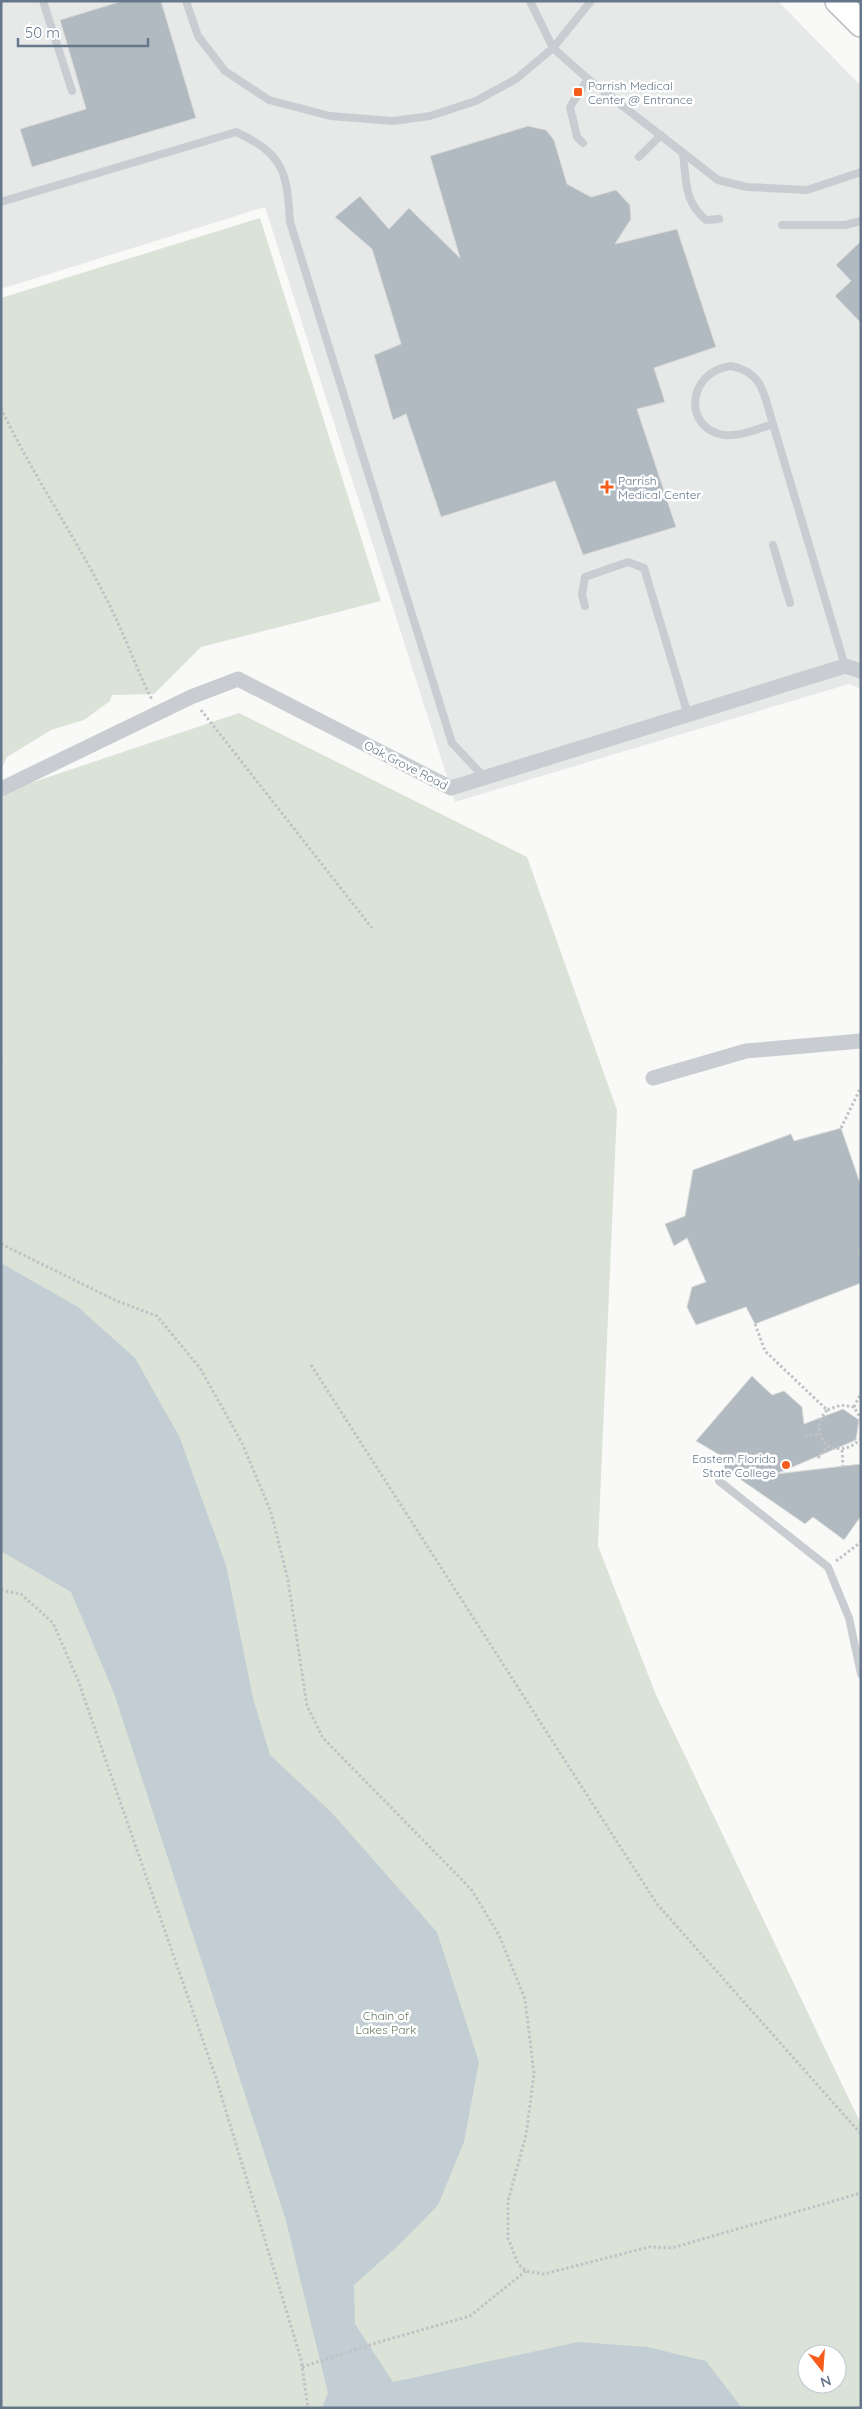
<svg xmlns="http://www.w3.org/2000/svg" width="862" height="2409" font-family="Quicksand,sans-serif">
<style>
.built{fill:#e7e9e8}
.green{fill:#dbe2d7;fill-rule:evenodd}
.water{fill:#c3ced4}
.building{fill:#b1bac1;stroke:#dbdcd9}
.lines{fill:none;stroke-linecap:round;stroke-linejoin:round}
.primary-casing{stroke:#bcc0c4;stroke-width:28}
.path{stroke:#c0c3c5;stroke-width:3;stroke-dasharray:2.5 2.5;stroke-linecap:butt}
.lane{stroke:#c9cdd1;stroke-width:8}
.street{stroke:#c9cdd1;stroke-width:15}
.primary{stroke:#fff;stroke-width:25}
.poi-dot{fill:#f65d1b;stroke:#fff;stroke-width:2}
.labels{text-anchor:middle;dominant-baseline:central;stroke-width:5;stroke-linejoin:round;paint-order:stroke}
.poi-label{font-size:12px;fill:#65788b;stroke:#fff;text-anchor:start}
.street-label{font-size:12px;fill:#65788b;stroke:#fff}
.park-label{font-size:12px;fill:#657c61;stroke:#fff}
</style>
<rect width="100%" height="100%" fill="#f9faf7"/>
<path class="built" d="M 1,1 L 778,1 L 861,86 L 861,689 L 849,684 L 455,802 L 265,207 L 1,289 Z"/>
<path class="green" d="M 260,218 L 381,601 L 201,647 L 154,694 L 112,695 L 110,701 L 84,720 L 51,730 L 7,757 L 1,769 L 1,298 Z
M 239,713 L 527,857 L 617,1110 L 598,1546 L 656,1695 L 861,2124 L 861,2408 L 1,2408 L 1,793 ZM 807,2354 L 837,2354 L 837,2384 L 807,2384 Z"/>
<path class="water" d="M 1,1263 L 78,1307 L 135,1358 L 179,1436 L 226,1565 L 253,1698 L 270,1755 L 332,1813 L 437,1932 L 479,2062 L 464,2142 L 438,2205 L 401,2243 L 354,2285 L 355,2324 L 393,2382 L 578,2342 L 647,2347 L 706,2361 L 742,2408 L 322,2408 L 328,2393 L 285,2217 L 114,1693 L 71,1592 L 1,1551 Z"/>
<path class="building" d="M 122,1 L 161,1 L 196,118 L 32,167 L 20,129 L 86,109 L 60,20 Z
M 528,126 L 546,130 L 554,140 L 567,184 L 591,197 L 616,190 L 630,205 L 631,219 L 615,244 L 677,229 L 716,347 L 654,368 L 665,402 L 637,409 L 676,527 L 583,555 L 555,481 L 441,517 L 406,414 L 393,420 L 374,355 L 401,344 L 372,249 L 335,217 L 360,196 L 389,229 L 409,208 L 460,258 L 430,156 Z
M 861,241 L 861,323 L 835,296 L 851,281 L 836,265 Z
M 841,1128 L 861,1186 L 861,1283 L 755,1324 L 746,1307 L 696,1325 L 687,1307 L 692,1287 L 706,1282 L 687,1238 L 674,1246 L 665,1224 L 685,1216 L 693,1170 L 791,1134 L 794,1141 Z
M 752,1376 L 772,1395 L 784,1391 L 802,1407 L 804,1424 L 843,1409 L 859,1420 L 856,1440 L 776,1474 L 861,1464 L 861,1516 L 844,1540 L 813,1517 L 805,1524 L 724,1468 L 725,1458 L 696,1441 Z"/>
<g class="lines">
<defs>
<path id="primary" d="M 838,1 L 861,24"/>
</defs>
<use href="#primary" class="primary-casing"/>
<path class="path" d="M 1,408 C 32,474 73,533 106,598 C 123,631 135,665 151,698 L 149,700
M 201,710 L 372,928
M 1,1057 L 1,1064
M 841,1128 L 861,1087
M 1,1244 L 117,1301 L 157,1316 L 200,1368 L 242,1443 L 271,1512 L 288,1580 L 307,1706 L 323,1738 L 471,1889 L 499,1935 L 525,1999 L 534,2074 L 526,2135 L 508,2201 L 508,2238 L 518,2264 L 526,2271 L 544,2274 L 649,2247 L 672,2248 L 861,2193
M 858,1250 L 861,1252
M 755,1324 L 765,1351 L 827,1410 L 841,1405 L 854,1407 L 861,1419
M 311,1365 L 657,1904 L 861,2134
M 854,1407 L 861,1393
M 827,1410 C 816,1424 817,1432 827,1446 C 842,1451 849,1449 861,1439
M 805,1436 L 818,1434
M 842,1450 L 843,1466
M 818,1458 L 827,1446
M 836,1561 L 861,1542
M 1,1590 L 21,1594 L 53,1623 L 78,1680 L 216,2078 L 301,2359 L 308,2408
M 302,2367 L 379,2342 L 470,2316 L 526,2271"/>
<path class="lane" d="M 43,1 L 72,91
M 186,1 L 198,36 L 225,71 L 269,100 L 330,116 L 393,121 L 430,116 L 476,101 L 516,79 L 553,48 L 591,1
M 530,1 L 553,48 L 588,79 L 718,180 L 747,187 L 807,190 L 861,172
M 583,143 L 577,137 L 570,107 L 588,79
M 683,153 C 686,179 684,202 706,220 L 719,219
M 639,157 L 661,135
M 1,202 L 236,132 C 284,154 287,172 290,222 L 452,743 L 485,778
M 782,225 L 845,225 L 861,221
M 731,366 C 764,372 764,396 773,424 C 758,429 739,437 724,435 C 683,429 686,372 731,366 Z
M 773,424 L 845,666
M 773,545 L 790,603
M 585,606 L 582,595 L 585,577 L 628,562 L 644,568 L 688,715
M 719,1481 L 828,1567 L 849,1618 L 861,1674"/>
<path class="street" d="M 1,789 L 191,697 L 238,679 L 451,788 L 845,666 L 861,671
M 653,1078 L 746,1051 L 861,1041"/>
<use href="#primary" class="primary"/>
</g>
<g class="poi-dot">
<rect x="573" y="87" width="10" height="10" rx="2.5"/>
<path d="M604.5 479.5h5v5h5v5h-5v5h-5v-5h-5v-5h5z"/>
<circle cx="786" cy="1465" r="5"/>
</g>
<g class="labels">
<g class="poi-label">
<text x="588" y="85">Parrish Medical<tspan x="588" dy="14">Center @ Entrance</tspan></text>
<text x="618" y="480">Parrish<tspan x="618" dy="14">Medical Center</tspan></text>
<text x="776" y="1458" text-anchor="end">Eastern Florida<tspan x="776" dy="14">State College</tspan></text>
</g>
<g class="street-label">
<text transform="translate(406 765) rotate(27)">Oak Grove Road</text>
</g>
<g class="park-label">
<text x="386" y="2015">Chain of<tspan x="386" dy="14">Lakes Park</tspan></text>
</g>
</g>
<rect width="862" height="2409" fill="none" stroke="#65788b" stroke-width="5"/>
<g transform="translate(822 2369) rotate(163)"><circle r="24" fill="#ffffff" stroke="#c1c9d1"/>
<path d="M0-4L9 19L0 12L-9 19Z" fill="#f65d1b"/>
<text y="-8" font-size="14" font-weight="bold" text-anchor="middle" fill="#65788b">N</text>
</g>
<path d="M18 38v8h130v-8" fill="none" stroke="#65788b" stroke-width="2.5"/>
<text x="25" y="38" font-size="15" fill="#65788b" stroke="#ffffff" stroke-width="4" paint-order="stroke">50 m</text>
</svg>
